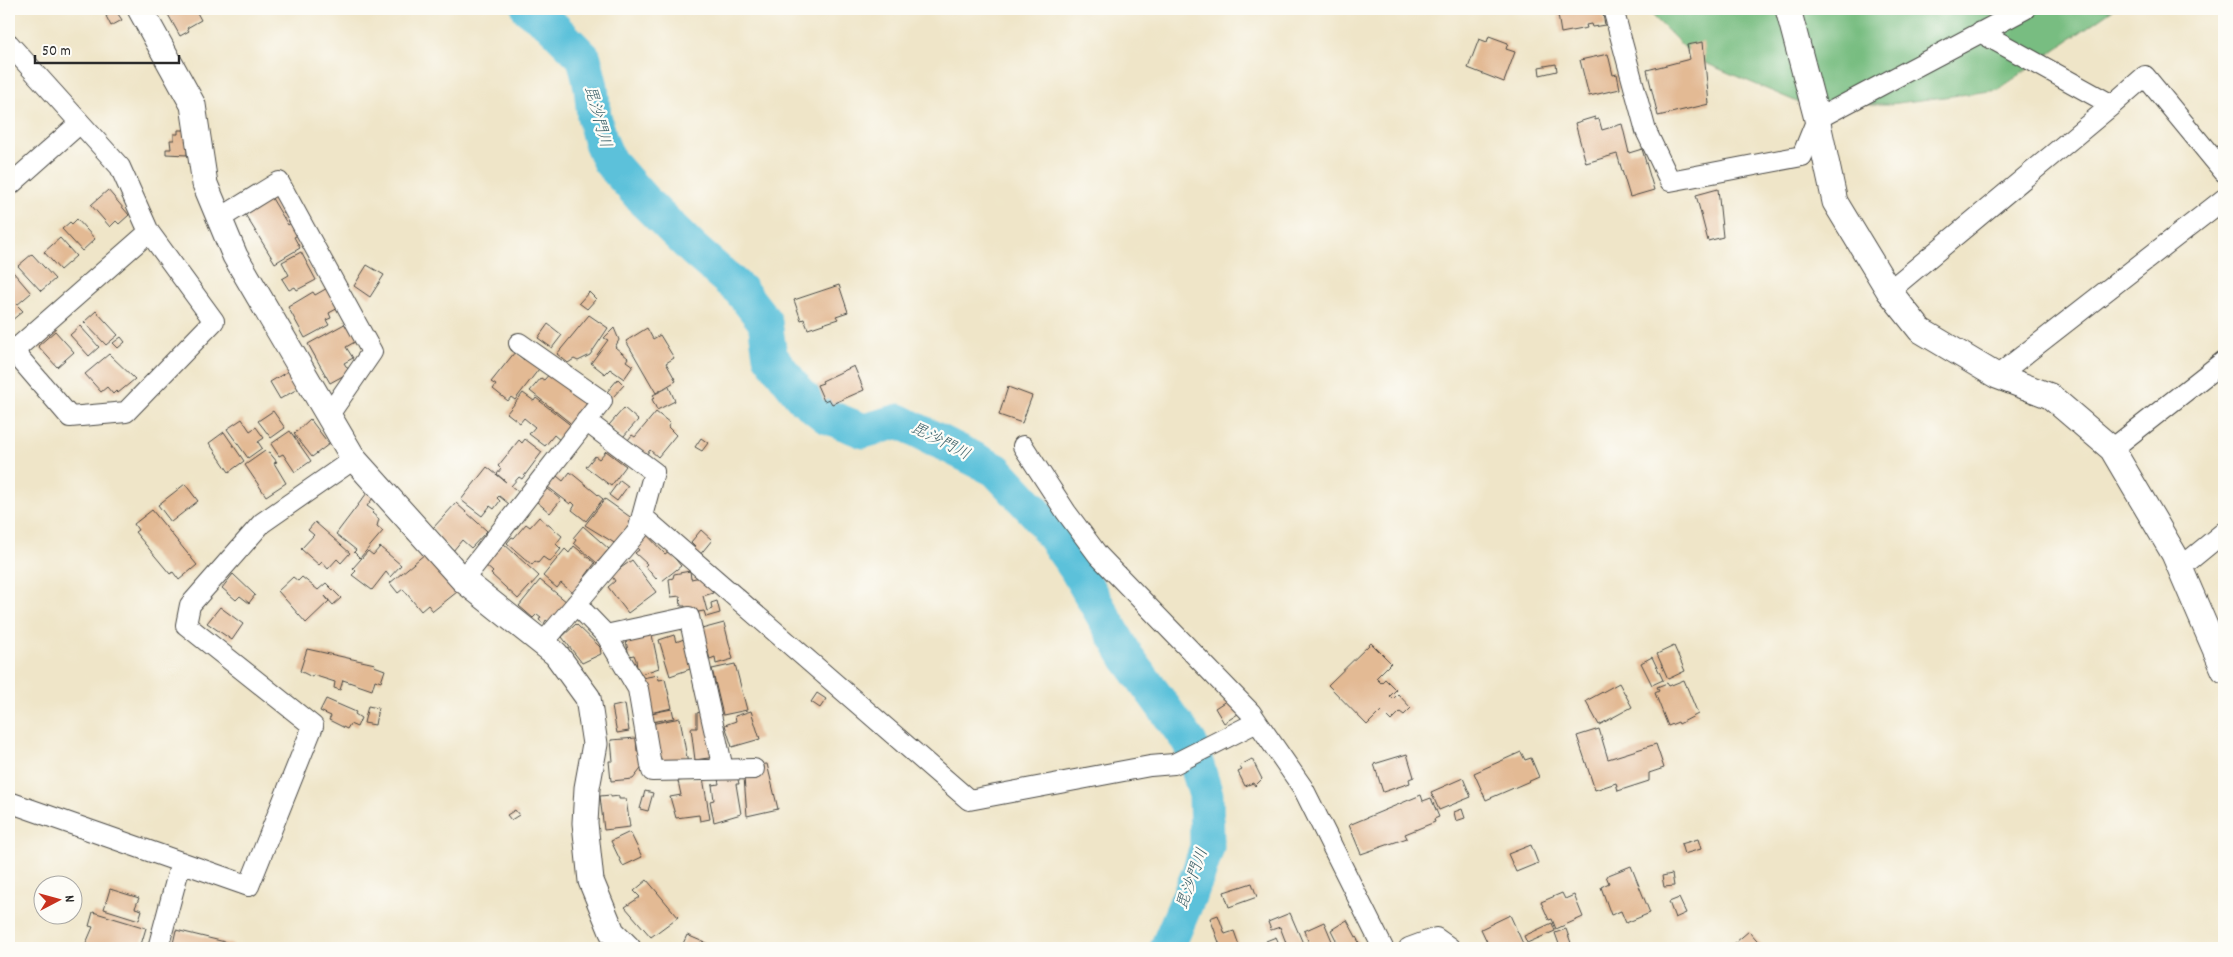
<svg xmlns="http://www.w3.org/2000/svg" width="2233" height="957" font-family="Dekko,'Klee One',sans-serif">
<style>
.forest{fill:#78bd81;stroke:#527456}
.lines{fill:none;stroke-linecap:round;stroke-linejoin:round}
.river{stroke:#5cc1da;stroke-width:35}
.building{fill:#e3ba94}
.minor-casing{stroke:#484743;stroke-width:22}
.tertiary-casing{stroke:#484743;stroke-width:27}
.minor{stroke:#fff;stroke-width:20}
.tertiary{stroke:#fff;stroke-width:25}
.labels{text-anchor:middle;dominant-baseline:central;stroke-width:4.5;stroke-linejoin:round;paint-order:stroke}
.water-label{font-size:16px;font-style:italic;fill:#3c6068;stroke:#fdfcf7}
</style>
<rect width="100%" height="100%" fill="#fdfcf7"/>
<filter id="ink" filterUnits="userSpaceOnUse"><feTurbulence type="fractalNoise" baseFrequency=".02" numOctaves="2"/><feDisplacementMap in="SourceGraphic" scale="10" xChannelSelector="R" yChannelSelector="G"/><feConvolveMatrix kernelMatrix="1 2 1 2 8 2 1 2 1" color-interpolation-filters="sRGB"/></filter>
<filter id="wash" filterUnits="userSpaceOnUse"><feTurbulence type="fractalNoise" baseFrequency=".0096" numOctaves="4" result="noise"/><feDisplacementMap in="SourceGraphic" scale="20" xChannelSelector="R" yChannelSelector="G"/><feGaussianBlur stdDeviation="1.12" result="paint"/><feColorMatrix in="noise" values="0 0 0 0 0 0 0 0 0 0 0 0 0 0 0 0 0 1.4 0 .05"/><feComposite in="paint" operator="in"/></filter>
<g filter="url(#wash)">
<rect width="100%" height="100%" fill="#efe5c8"/>
<path class="forest" d="M 1646,9 L 2113,9 L 1998,90 L 1890,104 L 1802,104 L 1696,59 Z"/>
<g class="lines">
<path class="river" d="M 529,9 L 549,23 L 584,58 L 591,87 L 594,116 L 600,140 L 609,161 L 647,204 L 694,250 L 740,290 L 765,322 L 770,356 L 802,397 L 826,416 L 864,431 L 899,421 L 996,470 L 1038,515 L 1075,567 L 1127,657 L 1190,743 L 1206,795 L 1207,847 L 1198,875 L 1167,948"/>
</g>
<g id="blocks">
<path class="building" d="M 165,9 L 195,9 L 201,20 L 187,28 L 189,31 L 180,36 Z
M 1557,9 L 1602,9 L 1605,25 L 1592,27 L 1591,24 L 1586,25 L 1587,28 L 1561,33 Z
M 116,11 L 122,20 L 111,26 L 106,16 Z
M 1489,36 L 1508,43 L 1506,49 L 1515,52 L 1504,82 L 1468,68 L 1479,39 L 1487,42 Z
M 1703,42 L 1709,104 L 1658,116 L 1647,70 L 1690,59 L 1687,45 Z
M 1608,54 L 1613,75 L 1617,74 L 1620,89 L 1589,96 L 1580,60 Z
M 1556,64 L 1557,71 L 1540,75 L 1539,67 Z
M 1595,117 L 1595,120 L 1599,119 L 1602,130 L 1622,124 L 1629,153 L 1642,149 L 1654,190 L 1630,197 L 1617,154 L 1586,163 L 1575,123 Z
M 178,130 L 186,130 L 187,155 L 166,154 L 166,149 L 171,149 L 170,140 L 174,140 L 174,134 L 178,134 Z
M 1718,189 L 1723,237 L 1708,241 L 1696,195 Z
M 108,190 L 129,215 L 119,224 L 116,221 L 110,227 L 91,205 Z
M 270,195 L 288,225 L 291,223 L 298,235 L 294,237 L 300,248 L 275,263 L 243,211 Z
M 77,219 L 95,239 L 82,251 L 62,229 L 70,222 L 72,224 Z
M 60,238 L 76,256 L 60,270 L 44,252 Z
M 301,252 L 316,280 L 297,290 L 295,287 L 289,290 L 282,279 L 289,275 L 282,262 Z
M 32,254 L 55,279 L 41,291 L 18,266 Z
M 367,265 L 384,275 L 370,297 L 354,286 Z
M 13,272 L 31,293 L 17,305 L 23,311 L 11,321 L 9,318 L 9,276 Z
M 839,285 L 848,312 L 836,316 L 838,319 L 808,329 L 804,319 L 801,320 L 794,300 Z
M 331,286 L 342,306 L 329,313 L 331,318 L 326,320 L 329,325 L 305,338 L 288,307 L 313,292 L 315,295 Z
M 589,292 L 596,299 L 587,309 L 579,303 Z
M 96,311 L 118,335 L 106,345 L 84,322 Z
M 589,315 L 608,328 L 590,355 L 578,361 L 574,359 L 568,363 L 557,354 Z
M 350,321 L 360,339 L 346,347 L 353,358 L 344,363 L 350,372 L 330,383 L 308,344 Z
M 548,324 L 562,335 L 552,348 L 538,338 Z
M 80,326 L 99,347 L 89,356 L 70,335 Z
M 614,328 L 619,340 L 615,347 L 628,358 L 626,361 L 633,366 L 624,379 L 610,369 L 605,374 L 591,363 L 608,340 L 604,338 Z
M 647,328 L 653,339 L 660,335 L 674,358 L 666,363 L 676,381 L 656,393 L 626,341 Z
M 55,331 L 74,352 L 57,367 L 38,346 Z
M 121,337 L 125,342 L 118,348 L 113,343 Z
M 515,352 L 524,360 L 529,354 L 542,365 L 515,400 L 511,397 L 508,401 L 493,389 L 496,385 L 491,382 Z
M 109,354 L 135,379 L 118,393 L 116,391 L 113,394 L 107,387 L 101,392 L 85,374 Z
M 854,366 L 864,390 L 832,404 L 829,399 L 824,401 L 817,385 L 823,383 L 822,381 Z
M 290,370 L 301,387 L 280,399 L 270,382 Z
M 553,370 L 589,403 L 574,426 L 530,391 L 541,378 L 544,380 Z
M 618,379 L 624,385 L 613,397 L 607,392 Z
M 669,387 L 675,401 L 657,410 L 652,399 L 655,398 L 653,395 Z
M 1008,387 L 1032,396 L 1022,423 L 999,415 Z
M 523,393 L 534,401 L 536,398 L 573,427 L 561,441 L 554,435 L 545,446 L 529,434 L 535,427 L 524,418 L 520,423 L 507,413 Z
M 624,408 L 638,420 L 623,437 L 609,425 Z
M 273,411 L 285,428 L 271,438 L 258,421 Z
M 656,412 L 670,423 L 668,427 L 676,435 L 658,457 L 650,450 L 646,455 L 628,440 L 632,435 L 635,437 Z
M 242,419 L 250,431 L 256,427 L 264,438 L 258,442 L 262,448 L 248,458 L 227,429 Z
M 310,419 L 329,444 L 312,457 L 294,434 Z
M 290,431 L 311,461 L 295,472 L 283,454 L 279,456 L 271,444 Z
M 224,432 L 244,461 L 229,472 L 209,443 Z
M 701,438 L 708,443 L 702,451 L 695,447 Z
M 525,439 L 542,452 L 522,479 L 519,477 L 511,486 L 519,492 L 509,504 L 499,496 L 497,498 L 500,501 L 494,509 L 490,506 L 482,516 L 461,500 L 487,467 L 506,482 L 497,474 L 501,469 L 498,466 L 519,440 L 522,443 Z
M 265,451 L 267,453 L 269,452 L 277,462 L 274,463 L 286,483 L 266,496 L 245,465 Z
M 606,451 L 626,466 L 611,486 L 586,467 L 595,456 L 599,459 Z
M 570,472 L 603,499 L 586,521 L 572,510 L 575,505 L 572,502 L 570,504 L 548,487 L 557,476 L 563,481 Z
M 620,480 L 628,486 L 617,501 L 609,495 Z
M 185,484 L 198,501 L 171,522 L 158,505 Z
M 547,488 L 561,500 L 550,513 L 536,501 Z
M 367,493 L 373,498 L 367,506 L 374,511 L 372,513 L 379,519 L 377,526 L 383,531 L 360,558 L 354,552 L 356,550 L 336,534 Z
M 605,499 L 633,519 L 616,544 L 585,525 Z
M 456,503 L 487,531 L 471,548 L 462,540 L 453,551 L 438,537 L 440,535 L 433,528 Z
M 152,510 L 197,565 L 179,580 L 173,572 L 170,574 L 135,532 L 138,530 L 134,524 Z
M 539,517 L 562,536 L 556,544 L 561,549 L 550,562 L 543,557 L 538,563 L 535,561 L 532,565 L 507,543 L 512,537 L 514,538 L 526,524 L 530,527 Z
M 315,522 L 350,553 L 341,563 L 337,559 L 328,569 L 322,562 L 319,565 L 301,549 L 314,535 L 308,530 Z
M 583,526 L 609,549 L 597,563 L 574,543 L 576,540 L 573,538 Z
M 701,530 L 712,540 L 699,556 L 692,550 L 695,546 L 691,542 Z
M 644,532 L 665,554 L 669,551 L 681,566 L 662,581 L 658,577 L 656,579 L 645,566 L 647,564 L 635,553 L 639,550 L 632,542 Z
M 503,543 L 539,576 L 518,599 L 491,574 L 493,572 L 484,564 Z
M 574,546 L 595,563 L 573,593 L 561,583 L 557,588 L 543,576 L 565,549 L 569,553 Z
M 380,547 L 401,565 L 390,577 L 386,572 L 372,590 L 352,575 L 356,571 L 353,568 L 368,551 L 373,555 Z
M 425,554 L 457,592 L 433,611 L 428,605 L 421,611 L 403,589 L 398,593 L 390,583 Z
M 632,560 L 656,592 L 628,613 L 608,587 L 615,581 L 611,575 Z
M 690,571 L 691,579 L 701,577 L 710,585 L 713,593 L 703,596 L 707,611 L 712,609 L 711,603 L 717,601 L 720,613 L 706,617 L 704,611 L 686,614 L 685,606 L 681,606 L 680,596 L 671,597 L 669,579 L 673,578 L 674,574 Z
M 233,574 L 255,595 L 249,603 L 240,596 L 236,600 L 222,588 Z
M 293,577 L 298,581 L 302,577 L 318,590 L 326,583 L 341,598 L 333,605 L 325,596 L 329,601 L 306,623 L 278,591 Z
M 540,580 L 567,602 L 550,623 L 546,620 L 544,624 L 539,620 L 541,617 L 537,614 L 533,618 L 519,606 Z
M 220,607 L 243,624 L 232,640 L 207,623 Z
M 724,623 L 733,659 L 716,664 L 715,657 L 710,659 L 707,649 L 703,650 L 698,630 Z
M 576,624 L 600,647 L 601,654 L 582,663 L 562,637 Z
M 652,635 L 659,668 L 638,675 L 636,660 L 634,655 L 629,656 L 625,636 Z
M 674,635 L 676,642 L 684,639 L 693,668 L 670,676 L 659,640 Z
M 1371,643 L 1391,663 L 1376,678 L 1381,683 L 1385,679 L 1396,690 L 1390,696 L 1393,699 L 1398,694 L 1411,708 L 1404,715 L 1400,712 L 1391,721 L 1381,711 L 1367,725 L 1328,685 Z
M 1674,646 L 1685,671 L 1668,679 L 1657,654 Z
M 307,649 L 375,664 L 374,666 L 385,670 L 381,682 L 375,680 L 372,690 L 343,680 L 340,690 L 334,688 L 335,682 L 313,675 L 312,677 L 300,671 Z
M 1652,657 L 1663,680 L 1652,685 L 1641,663 Z
M 735,664 L 747,710 L 723,715 L 712,669 Z
M 658,675 L 659,680 L 665,679 L 672,708 L 650,713 L 642,678 Z
M 1684,680 L 1698,714 L 1679,724 L 1678,722 L 1668,726 L 1655,693 L 1659,691 L 1657,687 L 1667,683 L 1669,686 Z
M 1619,683 L 1632,707 L 1599,725 L 1586,701 Z
M 817,693 L 826,699 L 820,708 L 811,702 Z
M 326,699 L 356,712 L 355,714 L 361,718 L 357,727 L 350,724 L 347,729 L 329,720 L 331,716 L 320,711 Z
M 1229,699 L 1238,714 L 1224,723 L 1215,708 Z
M 625,704 L 629,731 L 617,733 L 612,707 Z
M 368,706 L 378,708 L 375,725 L 364,723 Z
M 672,709 L 674,718 L 652,722 L 651,713 Z
M 704,711 L 715,757 L 695,760 L 691,728 L 697,728 L 697,713 Z
M 751,711 L 760,739 L 732,747 L 725,725 L 736,721 L 735,716 Z
M 680,718 L 688,764 L 663,762 L 657,751 L 651,724 Z
M 1599,729 L 1608,759 L 1656,744 L 1664,768 L 1649,773 L 1649,781 L 1618,791 L 1616,783 L 1595,790 L 1577,736 Z
M 636,738 L 637,751 L 643,750 L 644,765 L 633,779 L 611,781 L 609,761 L 613,761 L 611,740 Z
M 1521,752 L 1525,760 L 1531,758 L 1539,777 L 1486,800 L 1474,773 Z
M 1407,754 L 1414,777 L 1409,779 L 1410,783 L 1383,792 L 1374,764 Z
M 1252,759 L 1262,779 L 1255,786 L 1253,783 L 1245,786 L 1238,772 L 1242,770 L 1239,766 Z
M 767,764 L 778,809 L 747,816 L 744,777 L 755,765 Z
M 737,775 L 739,784 L 736,784 L 741,814 L 714,822 L 710,801 L 714,800 L 712,785 L 719,784 L 718,779 Z
M 703,778 L 710,819 L 700,821 L 699,815 L 676,818 L 670,797 L 681,795 L 678,781 Z
M 1463,778 L 1471,797 L 1439,810 L 1431,792 Z
M 645,791 L 653,793 L 648,811 L 640,809 Z
M 611,795 L 611,797 L 619,796 L 619,799 L 626,799 L 630,827 L 604,830 L 600,796 Z
M 1421,795 L 1423,801 L 1431,798 L 1439,817 L 1434,819 L 1435,822 L 1405,834 L 1407,838 L 1361,854 L 1349,825 Z
M 1462,809 L 1465,818 L 1456,821 L 1454,812 Z
M 515,810 L 519,815 L 511,820 L 507,815 Z
M 630,832 L 642,857 L 623,866 L 611,841 Z
M 1698,839 L 1701,849 L 1684,854 L 1681,844 Z
M 1531,845 L 1538,863 L 1516,872 L 1508,854 Z
M 1631,866 L 1650,913 L 1626,923 L 1621,911 L 1611,915 L 1601,887 L 1609,883 L 1606,876 Z
M 1672,874 L 1674,886 L 1664,887 L 1662,876 Z
M 647,880 L 678,917 L 651,937 L 625,907 L 640,897 L 634,891 Z
M 1252,883 L 1257,897 L 1229,907 L 1224,892 Z
M 110,889 L 139,898 L 135,908 L 142,910 L 139,920 L 104,909 Z
M 1562,893 L 1565,899 L 1574,895 L 1583,917 L 1556,929 L 1552,919 L 1549,920 L 1541,902 Z
M 1679,898 L 1686,913 L 1675,918 L 1669,902 Z
M 93,912 L 146,928 L 140,948 L 84,948 L 93,927 L 89,926 Z
M 1290,913 L 1305,948 L 1288,948 L 1280,927 L 1271,930 L 1268,922 Z
M 1218,915 L 1225,934 L 1234,931 L 1240,948 L 1221,948 L 1210,918 Z
M 1510,915 L 1525,948 L 1490,948 L 1481,929 Z
M 1347,920 L 1362,948 L 1340,948 L 1331,930 Z
M 1324,922 L 1335,948 L 1311,948 L 1304,931 Z
M 1552,923 L 1555,931 L 1527,943 L 1524,936 Z
M 1566,929 L 1571,943 L 1560,947 L 1555,933 Z
M 176,930 L 233,944 L 232,948 L 172,948 Z
M 1749,931 L 1763,947 L 1729,948 Z
M 687,935 L 708,944 L 707,948 L 681,948 Z
M 1276,937 L 1281,948 L 1269,948 L 1266,941 Z"/>
</g>
</g>
<g filter="url(#ink)">
<use href="#blocks" fill-opacity="0" stroke="#484743" stroke-width="1"/>
<g class="lines">
<defs>
<path id="minor" d="M 1613,9 L 1646,131 L 1670,181 L 1802,156 L 1817,119 L 2025,9
M 1980,32 L 2112,105
M 9,44 L 120,167 L 149,232 L 214,321 L 126,412 L 70,417 L 9,346
M 9,186 L 80,123
M 219,219 L 279,182 L 372,352 L 328,416
M 1889,291 L 2112,105 L 2145,76 L 2224,172
M 9,355 L 149,232
M 1997,376 L 2224,199
M 1023,446 L 1066,512 L 1098,555 L 1251,713 L 1303,788 L 1383,948
M 2112,449 L 2224,361
M 642,516 L 969,800 L 1150,766 L 1174,764 L 1257,722
M 2180,568 L 2224,532
M 463,580 L 602,401 L 519,343
M 576,604 L 606,635 L 689,617 L 723,769
M 606,635 L 638,689 L 652,771 L 754,769
M 543,643 L 638,531 L 654,472 L 586,421
M 9,802 L 249,886 L 313,726 L 186,625 L 190,605 L 262,523 L 354,459
M 158,948 L 181,862
M 1409,948 L 1436,938 L 1450,948"/>
<path id="tertiary" d="M 140,9 L 193,105 L 205,184 L 235,256 L 354,459 L 463,580 L 556,654 L 588,698 L 595,744 L 587,788 L 585,823 L 591,881 L 612,932 L 628,948
M 1788,9 L 1817,119 L 1835,202 L 1889,291 L 1920,330 L 1997,376 L 2050,396 L 2112,449 L 2174,554 L 2224,670"/>
</defs>
<use href="#minor" class="minor-casing"/>
<use href="#tertiary" class="tertiary-casing"/>
<use href="#minor" class="minor"/>
<use href="#tertiary" class="tertiary"/>
</g>
</g>
<g class="labels">
<g class="water-label">
<text transform="translate(597 117) rotate(75)">毘沙門川</text>
<text transform="translate(940 442) rotate(27)">毘沙門川</text>
<text transform="translate(1193 879) rotate(-70)">毘沙門川</text>
</g>
</g>
<rect width="2233" height="957" fill="none" stroke="#fdfcf7" stroke-width="30"/>
<g transform="translate(58 900) rotate(84)"><circle r="24" fill="#fdfcf7" stroke="#a9a8a5"/>
<path d="M0-4L9 19L0 12L-9 19Z" fill="#c8321e"/>
<text y="-8" font-size="14" font-weight="bold" text-anchor="middle" fill="#2b2b2b">N</text>
</g>
<path d="M35 55v8h144v-8" fill="none" stroke="#2b2b2b" stroke-width="2.5"/>
<text x="42" y="55" font-size="15" fill="#2b2b2b" stroke="#fdfcf7" stroke-width="4" paint-order="stroke">50 m</text>
</svg>
